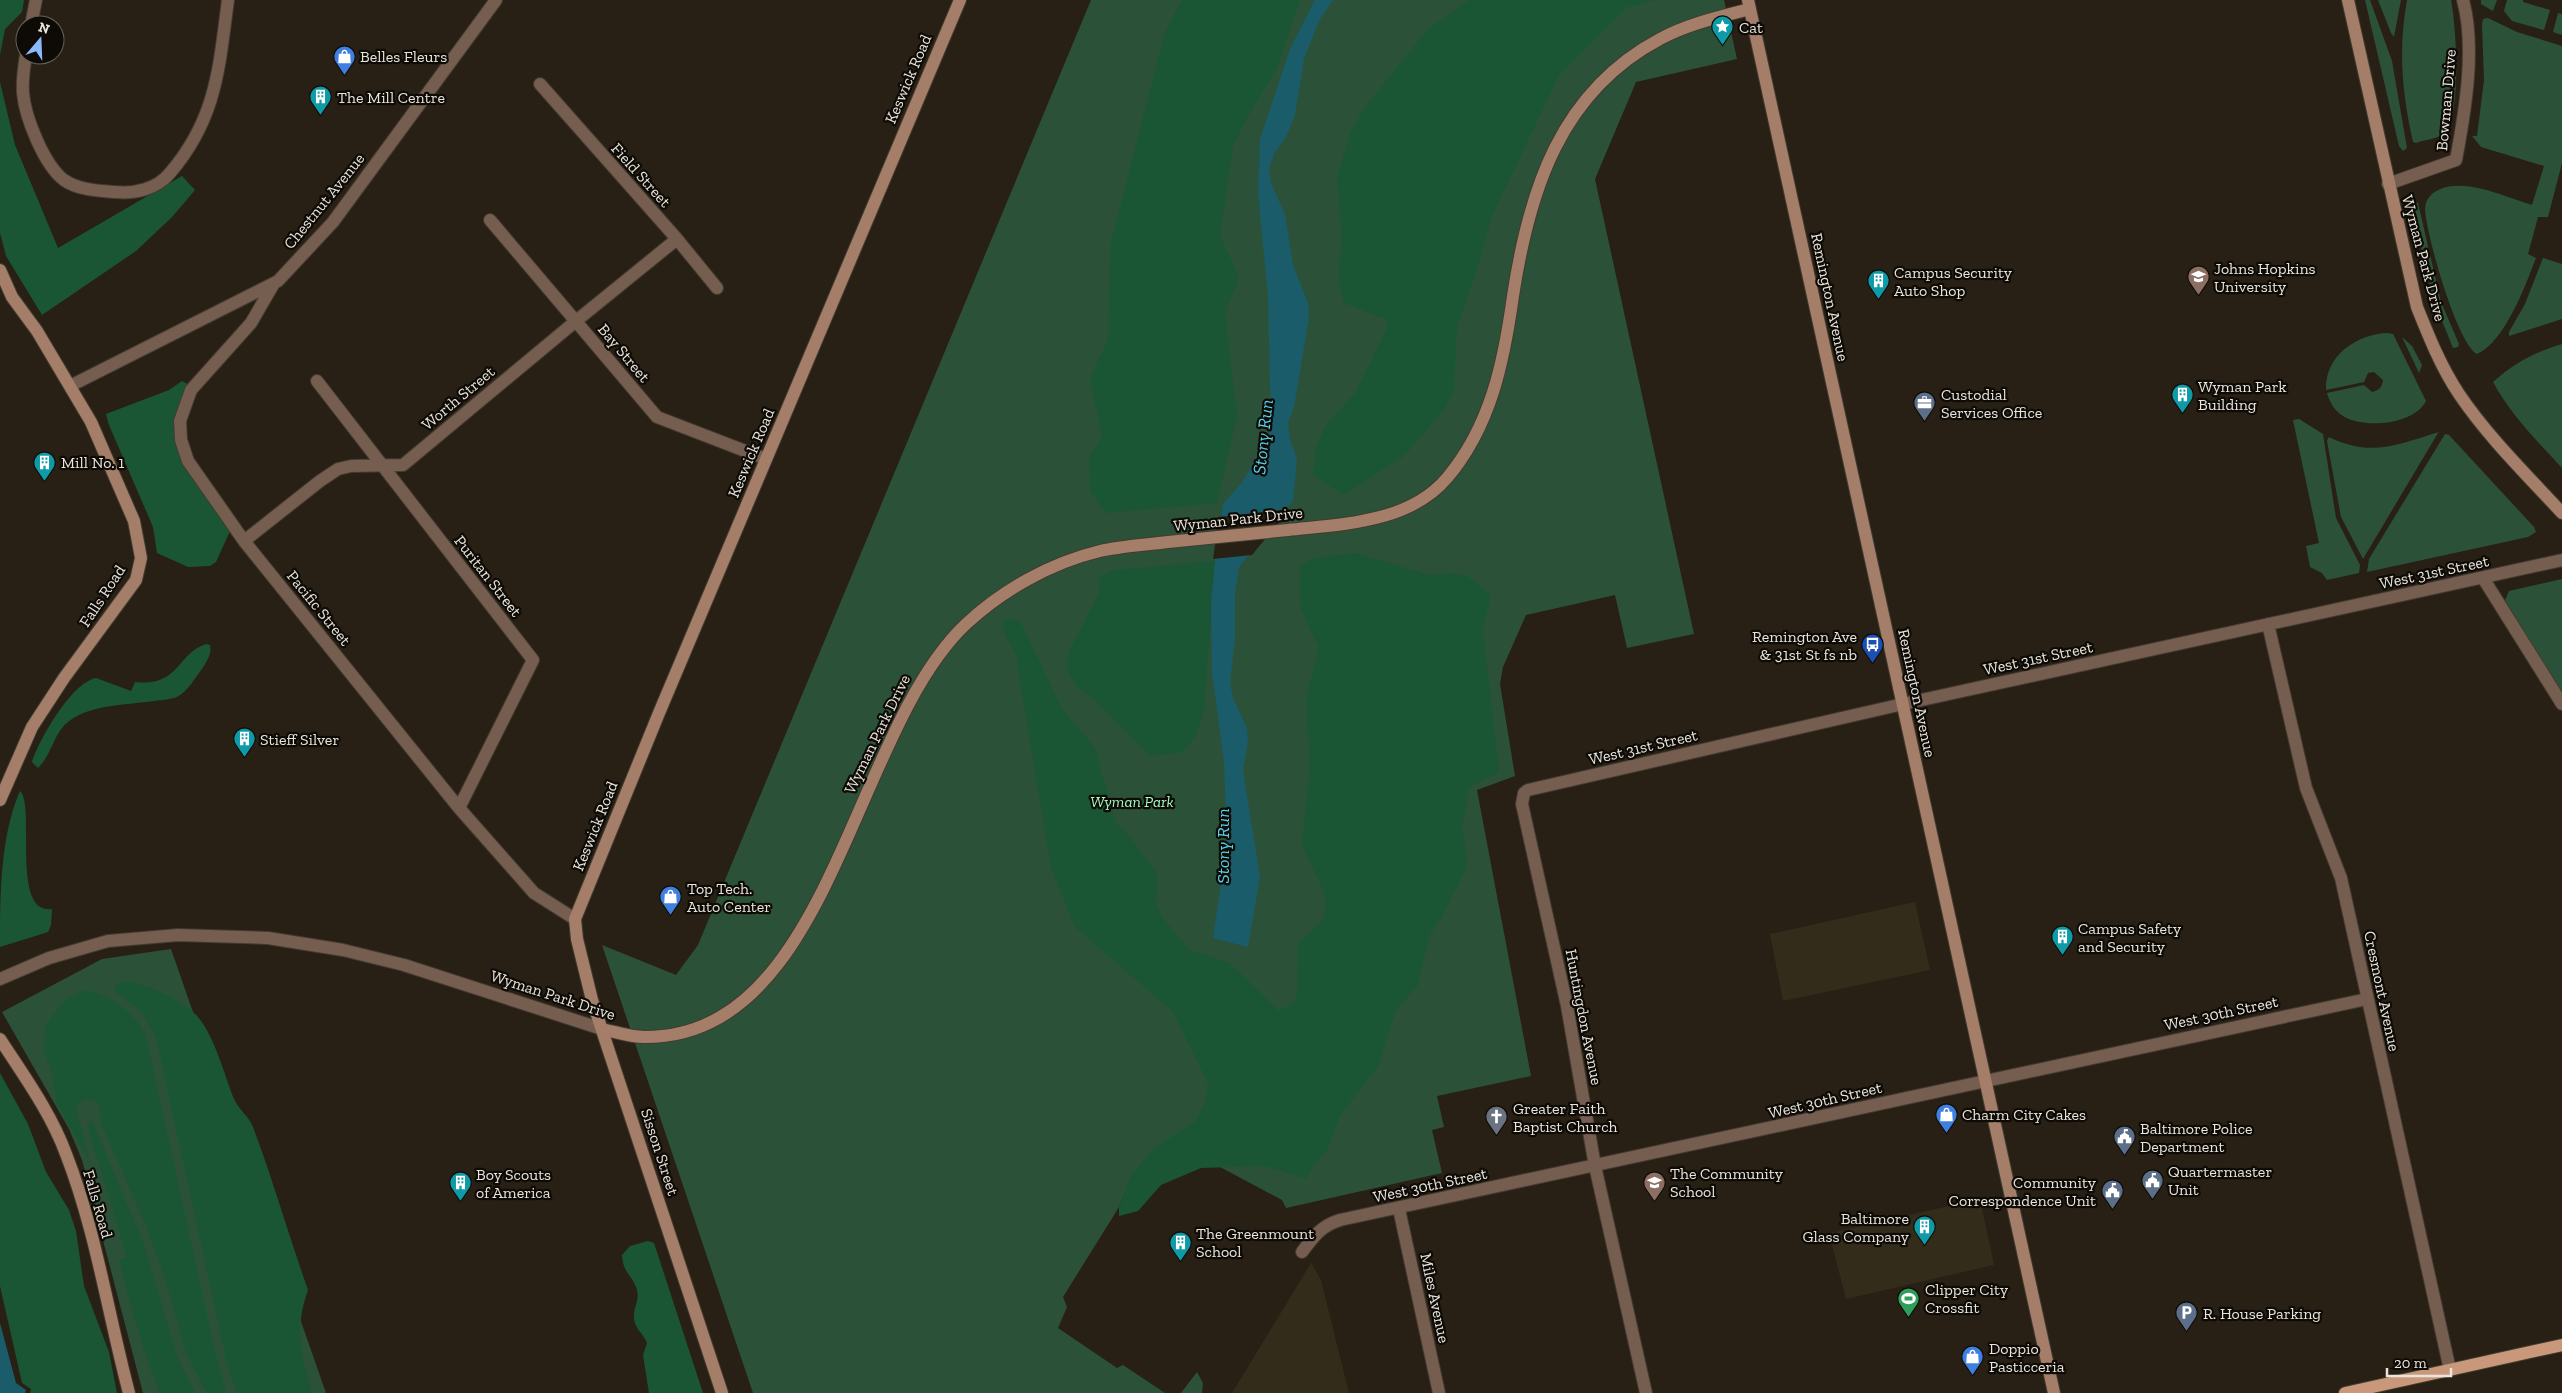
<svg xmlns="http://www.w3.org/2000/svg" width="2562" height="1393" font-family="'Zilla Slab',serif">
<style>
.industrial{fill:#332c1b}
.green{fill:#2b5239}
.forest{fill:#1a5634}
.water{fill:#1a5c69}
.pier{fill:#282014}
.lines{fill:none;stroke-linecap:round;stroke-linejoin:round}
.street-casing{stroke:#433b30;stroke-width:14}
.secondary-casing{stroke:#433b30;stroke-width:14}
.primary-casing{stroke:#433b30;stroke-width:14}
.street{stroke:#755d4f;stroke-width:12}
.secondary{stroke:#a47e68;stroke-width:12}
.primary{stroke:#c9987b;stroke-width:12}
.labels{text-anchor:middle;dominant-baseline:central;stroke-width:4.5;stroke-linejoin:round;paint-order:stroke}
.poi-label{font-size:16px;fill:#e9e4dc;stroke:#0e0b06;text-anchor:start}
.street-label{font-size:16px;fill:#e9e4dc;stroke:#0e0b06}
.park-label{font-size:16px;font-style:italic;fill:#a4fac1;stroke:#0e0b06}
.water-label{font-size:18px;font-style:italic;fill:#58d3ed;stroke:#0e0b06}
</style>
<rect width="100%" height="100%" fill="#282014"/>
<path class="industrial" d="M 1915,902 L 1930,970 L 1783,1001 L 1770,934 Z
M 1980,1199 L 1994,1265 L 1846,1299 L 1829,1233 Z
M 1311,1263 L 1321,1280 L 1349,1393 L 1232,1393 Z"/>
<path class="green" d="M 1091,0 L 1724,0 L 1737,59 L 1636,82 L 1595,179 L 1694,634 L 1627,648 L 1615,595 L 1526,615 L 1503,667 L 1500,684 L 1515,776 L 1477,790 L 1531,1076 L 1437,1096 L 1444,1127 L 1432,1130 L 1442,1173 L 1286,1208 L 1282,1200 L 1177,1144 L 1123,1197 L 1119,1207 L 1063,1297 L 1067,1307 L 1058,1328 L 1117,1368 L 1123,1365 L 1165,1393 L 753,1393 L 602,945 L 676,975 L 698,945 Z
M 2365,0 L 2370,0 L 2392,61 L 2407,148 L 2403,151 L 2399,146 Z
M 2378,0 L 2401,0 L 2394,37 L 2391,33 Z
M 2407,0 L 2451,0 C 2456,24 2463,121 2442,135 C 2436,139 2423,140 2416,143 L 2413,142 C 2402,93 2398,50 2407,0 Z
M 2481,0 L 2497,0 L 2493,11 L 2481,4 Z
M 2507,0 L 2523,0 L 2523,2 L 2550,10 L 2544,30 L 2512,21 L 2504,11 Z
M 2558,13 L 2562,14 L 2562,35 L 2553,32 Z
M 2488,18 L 2517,32 L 2562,46 L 2562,163 L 2548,217 L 2538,217 L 2528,254 L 2536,258 C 2526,284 2505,342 2477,354 C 2457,344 2426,234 2425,209 C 2425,204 2427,199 2430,196 C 2454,172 2504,197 2532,205 L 2544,166 L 2481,147 L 2472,136 L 2477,136 L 2484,80 L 2482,25 L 2483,19 Z
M 2414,203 L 2418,203 L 2441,302 L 2459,344 L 2458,347 L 2453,348 L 2432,296 L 2414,216 Z
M 2543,258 L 2562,264 L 2562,319 L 2509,336 L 2509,332 L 2525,304 Z
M 2387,333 L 2393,334 L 2426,401 C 2414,425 2364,429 2343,416 C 2334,410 2330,403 2327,393 L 2364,385 L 2372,392 C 2380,390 2382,387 2383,380 L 2374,372 L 2368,373 L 2364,382 L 2326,390 C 2325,356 2355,335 2387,333 Z
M 2402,337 L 2412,346 L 2422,365 L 2419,373 Z
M 2562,344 L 2562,468 C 2537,441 2511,415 2493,382 C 2514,363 2535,352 2562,344 Z
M 2299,419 L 2323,434 L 2336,518 L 2360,565 L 2359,573 L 2327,580 L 2322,573 L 2310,567 L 2306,546 L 2319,543 L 2293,420 Z
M 2439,432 L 2438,433 L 2363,559 L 2341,517 L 2327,441 L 2329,437 C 2371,458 2399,444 2439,432 Z
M 2445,434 L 2449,435 L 2534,527 L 2536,532 L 2528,537 L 2367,572 L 2369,559 Z
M 2562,579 L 2562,696 L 2505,600 L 2509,591 Z
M 171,949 L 326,1393 L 143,1393 L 82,1160 L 69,1129 L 2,1012 L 102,959 Z
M 1197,1372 L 1203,1383 L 1202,1393 L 1181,1393 Z"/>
<path class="forest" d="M 0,0 L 24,0 L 22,12 L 5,29 L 0,55 Z
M 1182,0 L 1300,0 L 1277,68 L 1243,125 L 1233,147 L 1220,235 L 1239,278 L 1225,313 L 1237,416 L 1217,503 L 1106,513 L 1090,491 L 1089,457 L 1102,437 L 1090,378 L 1108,339 L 1111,242 L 1165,32 Z
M 1469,0 L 1656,0 L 1628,7 L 1558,77 L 1492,216 L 1475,276 L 1457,326 L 1454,390 L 1445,408 L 1404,456 L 1343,495 L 1313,475 L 1315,449 L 1327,423 L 1356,392 L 1388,326 L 1385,319 L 1344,303 L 1338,276 L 1342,239 L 1337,177 L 1351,131 L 1366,106 L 1428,29 Z
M 0,82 L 15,145 L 58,248 L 182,176 L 195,190 L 172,217 L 136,251 L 42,315 L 6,256 L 0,233 Z
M 182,381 L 189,385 L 183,398 L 188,472 L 230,531 L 216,562 L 210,566 L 188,567 L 157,553 L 153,527 L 109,425 L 106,414 L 169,390 Z
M 1356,553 L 1430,575 L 1453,573 L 1469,577 L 1491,596 L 1483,628 L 1499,772 L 1469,787 L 1462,828 L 1467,860 L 1466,868 L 1443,915 L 1429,936 L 1418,985 L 1396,1010 L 1378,1066 L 1340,1116 L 1326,1152 L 1314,1164 L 1306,1179 L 1266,1166 L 1201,1168 L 1161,1185 L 1138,1211 L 1119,1216 L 1119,1207 L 1131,1176 L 1153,1149 L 1196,1121 L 1206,1100 L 1208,1083 L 1173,1012 L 1075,927 L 1051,868 L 1016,655 L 1003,631 L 1005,620 L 1016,619 L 1022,625 L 1062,709 L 1095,748 L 1116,823 L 1128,835 L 1158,875 L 1156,903 L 1162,917 L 1190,950 L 1230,963 L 1279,1011 L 1294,1003 L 1297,995 L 1298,943 L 1323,920 L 1326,903 L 1324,892 L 1302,845 L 1310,764 L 1306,700 L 1319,648 L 1300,606 L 1300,566 L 1314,558 Z
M 1215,561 L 1204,711 L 1197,734 L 1183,752 L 1156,756 L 1148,754 L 1098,703 L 1076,686 L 1068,671 L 1067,662 L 1072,646 L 1099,593 L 1100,576 L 1115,570 Z
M 206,644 L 210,645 C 212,654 207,661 202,669 C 195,678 189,689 180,695 C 173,700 161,700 154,701 C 126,705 96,704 72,719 C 53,731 53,754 38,768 L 32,762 C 39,740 71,683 96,678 L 131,691 L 135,682 C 180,687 176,654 206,644 Z
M 20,791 C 36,805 10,916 52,909 L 51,925 L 48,932 L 0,947 C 0,898 0,836 20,791 Z
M 129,981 C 152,987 175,997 194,1013 C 213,1030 224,1074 234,1099 C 238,1109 249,1116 253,1127 C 273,1180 289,1236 308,1290 C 294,1329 301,1354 312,1393 L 236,1393 L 226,1359 L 156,1037 L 141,1011 L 113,990 L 117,984 Z
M 85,990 C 112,995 135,1013 146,1036 L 213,1343 L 226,1393 L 206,1393 L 186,1352 L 165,1279 L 146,1226 L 102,1125 L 98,1103 L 93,1100 L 83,1100 L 76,1108 L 90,1162 L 57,1104 L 52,1074 L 44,1050 L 45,1029 L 51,1017 L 67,999 Z
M 0,1073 L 28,1124 L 46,1172 L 69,1210 L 76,1231 L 84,1286 L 109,1352 L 117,1393 L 30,1393 L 31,1389 L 22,1383 L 0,1286 Z
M 90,1122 L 93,1123 L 143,1242 L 177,1356 L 195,1393 L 160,1393 C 142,1351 131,1305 119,1260 L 127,1257 L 89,1132 L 87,1126 Z
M 648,1241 L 654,1243 L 703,1393 L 649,1393 L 643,1355 L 647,1343 C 644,1334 634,1328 634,1318 C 633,1306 641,1300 636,1287 C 630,1273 623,1272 622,1255 L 630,1246 Z"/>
<path class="water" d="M 1315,0 L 1333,0 L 1320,19 L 1304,59 L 1295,115 L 1286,137 L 1275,152 L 1269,168 L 1271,183 L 1285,214 L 1293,265 L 1308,303 L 1309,317 L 1294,407 L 1288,423 L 1290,440 L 1297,459 L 1293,501 L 1239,567 L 1235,593 L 1235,638 L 1230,683 L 1233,698 L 1247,728 L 1248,742 L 1243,770 L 1260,877 L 1248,947 L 1213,938 L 1227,843 L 1224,762 L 1212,672 L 1211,603 L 1215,561 L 1223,504 L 1243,481 L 1271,431 L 1268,296 L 1258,193 L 1260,139 L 1290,49 Z
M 0,1323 L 16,1383 L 26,1390 L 25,1393 L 0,1393 Z"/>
<path class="pier" d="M 1290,509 L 1252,555 L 1213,559 L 1219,517 Z"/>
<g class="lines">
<defs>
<path id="street" d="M 31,25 L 36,0
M 26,55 C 24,67 22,80 23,93 C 25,117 44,165 64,180 C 78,190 99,191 115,192 C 135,194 157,189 170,173 C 217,118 219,67 228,0
M 540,84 L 677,239 L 717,288
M 2388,184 L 2456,160 C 2465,112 2476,48 2463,0
M 490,220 L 657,417 L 766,459
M 273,285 L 251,323 L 191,390 L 180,421 L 181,440 L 188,461 L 244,541 L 459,808 L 534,893 L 575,919
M 317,381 L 533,660 L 459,808
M 70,386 L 278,281 L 333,222 L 496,0
M 244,541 L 320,481 L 338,469 L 351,466 L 403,465 L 576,321 L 677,239
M 2483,578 L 2562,704
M 2268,624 L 2306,788 L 2341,878 L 2450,1370
M 0,979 L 49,958 L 108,941 L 178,935 L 268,938 L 343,950 L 404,965 L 602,1029
M 1399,1209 L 1439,1393
M 1302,1252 C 1314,1236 1321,1226 1340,1220 L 2367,999
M 1646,1393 L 1595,1166 L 1567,1006 L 1522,804 L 1524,793 L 1528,790 L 1903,704 L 2562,560"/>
<path id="secondary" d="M 1748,0 L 2054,1393
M 2348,0 L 2417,307 C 2429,337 2441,367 2459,394 C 2488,437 2527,475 2562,513
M 0,270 L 12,297 L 37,331 L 91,422 L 134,521 L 141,558 L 136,580 L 64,678 L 32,727 L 0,800
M 602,1029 C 616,1032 630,1037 644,1037 C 831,1038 851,732 966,624 C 1003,590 1050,563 1100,551 C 1122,546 1145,545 1168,542 C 1208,538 1248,534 1288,530 C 1342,524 1409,523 1447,478 C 1491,426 1504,361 1513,296 C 1529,191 1560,92 1660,39 C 1688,24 1719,17 1750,9
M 0,1039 C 24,1076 51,1113 66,1154 C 96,1231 108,1314 129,1393
M 722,1393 L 592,1000 L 577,939 L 575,919 L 659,713 L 960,0"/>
<path id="primary" d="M 2345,1393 L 2562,1345"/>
</defs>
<use href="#street" class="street-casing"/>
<use href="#secondary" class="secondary-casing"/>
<use href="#primary" class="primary-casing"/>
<use href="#street" class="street"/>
<use href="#secondary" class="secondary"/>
<use href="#primary" class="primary"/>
</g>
<defs>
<symbol id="sight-pin" viewBox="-11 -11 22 30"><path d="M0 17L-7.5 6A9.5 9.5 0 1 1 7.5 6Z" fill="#0f9aa8" stroke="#0e0b06"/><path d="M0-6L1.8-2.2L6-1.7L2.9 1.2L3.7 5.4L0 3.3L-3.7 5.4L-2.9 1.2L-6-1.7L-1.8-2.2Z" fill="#fff"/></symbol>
<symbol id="shop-pin" viewBox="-11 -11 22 30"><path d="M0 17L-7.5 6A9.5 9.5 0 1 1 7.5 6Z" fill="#3f7fe0" stroke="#0e0b06"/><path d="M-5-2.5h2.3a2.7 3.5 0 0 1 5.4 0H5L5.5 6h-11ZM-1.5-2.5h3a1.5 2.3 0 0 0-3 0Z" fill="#fff"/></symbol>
<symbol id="building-pin" viewBox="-11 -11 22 30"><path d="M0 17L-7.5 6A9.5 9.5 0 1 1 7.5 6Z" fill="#0f9aa8" stroke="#0e0b06"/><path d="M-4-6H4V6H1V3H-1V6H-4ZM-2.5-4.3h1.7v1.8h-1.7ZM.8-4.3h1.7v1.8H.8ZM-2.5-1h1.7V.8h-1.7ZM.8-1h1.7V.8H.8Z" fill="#fff"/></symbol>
<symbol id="university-pin" viewBox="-11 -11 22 30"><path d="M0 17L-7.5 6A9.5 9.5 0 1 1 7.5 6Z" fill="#8d6e63" stroke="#0e0b06"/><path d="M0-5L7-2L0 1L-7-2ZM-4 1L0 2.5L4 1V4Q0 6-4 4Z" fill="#fff"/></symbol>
<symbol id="office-pin" viewBox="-11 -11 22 30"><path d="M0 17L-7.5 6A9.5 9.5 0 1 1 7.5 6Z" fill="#5c6f8a" stroke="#0e0b06"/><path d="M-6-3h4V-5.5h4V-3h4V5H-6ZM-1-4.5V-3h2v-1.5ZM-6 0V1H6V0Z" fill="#fff"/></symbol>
<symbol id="bus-pin" viewBox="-11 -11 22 30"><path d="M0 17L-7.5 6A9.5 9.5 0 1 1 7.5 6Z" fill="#1a4fb4" stroke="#0e0b06"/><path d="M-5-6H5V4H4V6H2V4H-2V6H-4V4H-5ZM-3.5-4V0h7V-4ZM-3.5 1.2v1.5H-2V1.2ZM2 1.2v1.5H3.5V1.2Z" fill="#fff"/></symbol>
<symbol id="church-pin" viewBox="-11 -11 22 30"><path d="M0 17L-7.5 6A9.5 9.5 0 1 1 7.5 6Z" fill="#6b7280" stroke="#0e0b06"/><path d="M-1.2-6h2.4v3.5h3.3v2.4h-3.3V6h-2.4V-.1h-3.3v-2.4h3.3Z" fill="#fff"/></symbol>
<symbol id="civic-pin" viewBox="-11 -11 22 30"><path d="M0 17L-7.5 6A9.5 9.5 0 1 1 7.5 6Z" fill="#5c6f8a" stroke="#0e0b06"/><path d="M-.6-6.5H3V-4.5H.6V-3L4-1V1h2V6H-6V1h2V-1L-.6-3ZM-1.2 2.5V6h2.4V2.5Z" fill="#fff"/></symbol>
<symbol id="school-pin" viewBox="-11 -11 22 30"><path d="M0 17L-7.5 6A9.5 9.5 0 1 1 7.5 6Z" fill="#8d6e63" stroke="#0e0b06"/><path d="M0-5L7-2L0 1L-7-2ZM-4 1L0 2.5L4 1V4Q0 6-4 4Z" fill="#fff"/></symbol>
<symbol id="stadium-pin" viewBox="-11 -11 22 30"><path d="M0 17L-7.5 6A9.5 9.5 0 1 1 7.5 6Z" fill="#2e9e5b" stroke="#0e0b06"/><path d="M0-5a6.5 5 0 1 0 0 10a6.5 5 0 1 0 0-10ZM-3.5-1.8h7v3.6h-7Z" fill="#fff"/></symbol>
<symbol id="parking-pin" viewBox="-11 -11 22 30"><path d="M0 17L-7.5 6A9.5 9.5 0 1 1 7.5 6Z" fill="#5c6f8a" stroke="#0e0b06"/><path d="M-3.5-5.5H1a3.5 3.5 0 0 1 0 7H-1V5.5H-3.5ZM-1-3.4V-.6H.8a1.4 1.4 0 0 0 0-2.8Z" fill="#fff"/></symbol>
</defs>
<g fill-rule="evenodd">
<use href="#sight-pin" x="1710" y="14" width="25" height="34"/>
<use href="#shop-pin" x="332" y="44" width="25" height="34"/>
<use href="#building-pin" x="308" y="84" width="25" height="34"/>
<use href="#university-pin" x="2186" y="264" width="25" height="34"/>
<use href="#building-pin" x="1866" y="268" width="25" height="34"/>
<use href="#building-pin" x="2170" y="382" width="25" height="34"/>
<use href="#office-pin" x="1912" y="390" width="25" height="34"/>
<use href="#building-pin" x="32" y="450" width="25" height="34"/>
<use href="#bus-pin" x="1860" y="632" width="25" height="34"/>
<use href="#building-pin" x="232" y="726" width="25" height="34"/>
<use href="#shop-pin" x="658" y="884" width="25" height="34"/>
<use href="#building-pin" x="2050" y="924" width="25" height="34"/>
<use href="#shop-pin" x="1934" y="1102" width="25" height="34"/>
<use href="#church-pin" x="1484" y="1104" width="25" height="34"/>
<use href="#civic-pin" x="2112" y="1124" width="25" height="34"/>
<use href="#civic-pin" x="2140" y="1168" width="25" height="34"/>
<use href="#school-pin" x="1642" y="1170" width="25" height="34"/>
<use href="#building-pin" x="448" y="1170" width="25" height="34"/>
<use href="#civic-pin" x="2100" y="1178" width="25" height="34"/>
<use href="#building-pin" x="1912" y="1214" width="25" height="34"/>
<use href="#building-pin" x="1168" y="1230" width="25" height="34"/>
<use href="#stadium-pin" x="1896" y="1286" width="25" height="34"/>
<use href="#parking-pin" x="2174" y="1300" width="25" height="34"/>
<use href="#shop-pin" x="1960" y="1344" width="25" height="34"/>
</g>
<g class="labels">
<g class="poi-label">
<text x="1739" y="27">Cat</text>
<text x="360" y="56">Belles Fleurs</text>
<text x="337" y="97">The Mill Centre</text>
<text x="2214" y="268">Johns Hopkins<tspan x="2214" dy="18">University</tspan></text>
<text x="1894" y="272">Campus Security<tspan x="1894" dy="18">Auto Shop</tspan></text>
<text x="2198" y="386">Wyman Park<tspan x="2198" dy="18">Building</tspan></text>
<text x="1941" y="394">Custodial<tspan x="1941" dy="18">Services Office</tspan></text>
<text x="61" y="462">Mill No. 1</text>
<text x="1857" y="636" text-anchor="end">Remington Ave<tspan x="1857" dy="18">&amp; 31st St fs nb</tspan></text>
<text x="260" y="739">Stieff Silver</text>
<text x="687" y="888">Top Tech.<tspan x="687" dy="18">Auto Center</tspan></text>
<text x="2078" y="928">Campus Safety<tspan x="2078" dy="18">and Security</tspan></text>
<text x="1513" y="1108">Greater Faith<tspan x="1513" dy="18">Baptist Church</tspan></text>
<text x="1962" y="1114">Charm City Cakes</text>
<text x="2140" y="1128">Baltimore Police<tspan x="2140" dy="18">Department</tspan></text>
<text x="2168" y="1171">Quartermaster<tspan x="2168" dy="18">Unit</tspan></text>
<text x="1670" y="1173">The Community<tspan x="1670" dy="18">School</tspan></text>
<text x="476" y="1174">Boy Scouts<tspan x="476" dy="18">of America</tspan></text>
<text x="2096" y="1182" text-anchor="end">Community<tspan x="2096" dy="18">Correspondence Unit</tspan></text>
<text x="1909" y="1218" text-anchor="end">Baltimore<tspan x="1909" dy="18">Glass Company</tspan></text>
<text x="1196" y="1233">The Greenmount<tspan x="1196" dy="18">School</tspan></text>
<text x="1925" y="1289">Clipper City<tspan x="1925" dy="18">Crossfit</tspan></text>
<text x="2203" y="1313">R. House Parking</text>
<text x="1989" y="1348">Doppio<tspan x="1989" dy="18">Pasticceria</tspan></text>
</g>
<g class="street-label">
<text transform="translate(908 79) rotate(-67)">Keswick Road</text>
<text transform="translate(2446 100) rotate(-85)">Bowman Drive</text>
<text transform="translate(641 175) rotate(48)">Field Street</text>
<text transform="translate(324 201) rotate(-51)">Chestnut Avenue</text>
<text transform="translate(2424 258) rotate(75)">Wyman Park Drive</text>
<text transform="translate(1830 297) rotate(78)">Remington Avenue</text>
<text transform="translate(624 353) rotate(50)">Bay Street</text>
<text transform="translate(458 398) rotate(-40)">Worth Street</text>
<text transform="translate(751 453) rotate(-67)">Keswick Road</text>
<text transform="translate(1238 519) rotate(-6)">Wyman Park Drive</text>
<text transform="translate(2434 572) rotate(-12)">West 31st Street</text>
<text transform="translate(488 576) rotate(52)">Puritan Street</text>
<text transform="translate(102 596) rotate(-57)">Falls Road</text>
<text transform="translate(319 608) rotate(51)">Pacific Street</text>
<text transform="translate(2038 658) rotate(-12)">West 31st Street</text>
<text transform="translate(1917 693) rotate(78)">Remington Avenue</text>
<text transform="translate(877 734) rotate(-64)">Wyman Park Drive</text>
<text transform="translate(1643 747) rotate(-13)">West 31st Street</text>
<text transform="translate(595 826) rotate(-68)">Keswick Road</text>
<text transform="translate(2382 991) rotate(78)">Cresmont Avenue</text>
<text transform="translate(553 995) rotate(18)">Wyman Park Drive</text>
<text transform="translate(2221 1013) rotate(-12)">West 30th Street</text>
<text transform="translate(1584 1017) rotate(79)">Huntingdon Avenue</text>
<text transform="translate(1825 1100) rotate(-13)">West 30th Street</text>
<text transform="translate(660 1152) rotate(72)">Sisson Street</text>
<text transform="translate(1430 1185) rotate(-12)">West 30th Street</text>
<text transform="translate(98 1204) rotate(74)">Falls Road</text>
<text transform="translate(1435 1298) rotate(78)">Miles Avenue</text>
</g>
<g class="park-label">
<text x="1132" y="801">Wyman Park</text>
</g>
<g class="water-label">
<text transform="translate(1263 437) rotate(-84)">Stony Run</text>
<text transform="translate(1223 846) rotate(-90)">Stony Run</text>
</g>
</g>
<g transform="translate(40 40) rotate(19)"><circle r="24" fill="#0e0b06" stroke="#66625c"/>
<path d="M0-4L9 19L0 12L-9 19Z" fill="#8abafc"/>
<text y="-8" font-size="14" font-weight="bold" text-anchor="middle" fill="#e9e4dc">N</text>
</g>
<path d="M2387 1368v8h64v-8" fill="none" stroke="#e9e4dc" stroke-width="2.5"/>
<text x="2394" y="1368" font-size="15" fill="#e9e4dc" stroke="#0e0b06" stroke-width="4" paint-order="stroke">20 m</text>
</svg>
